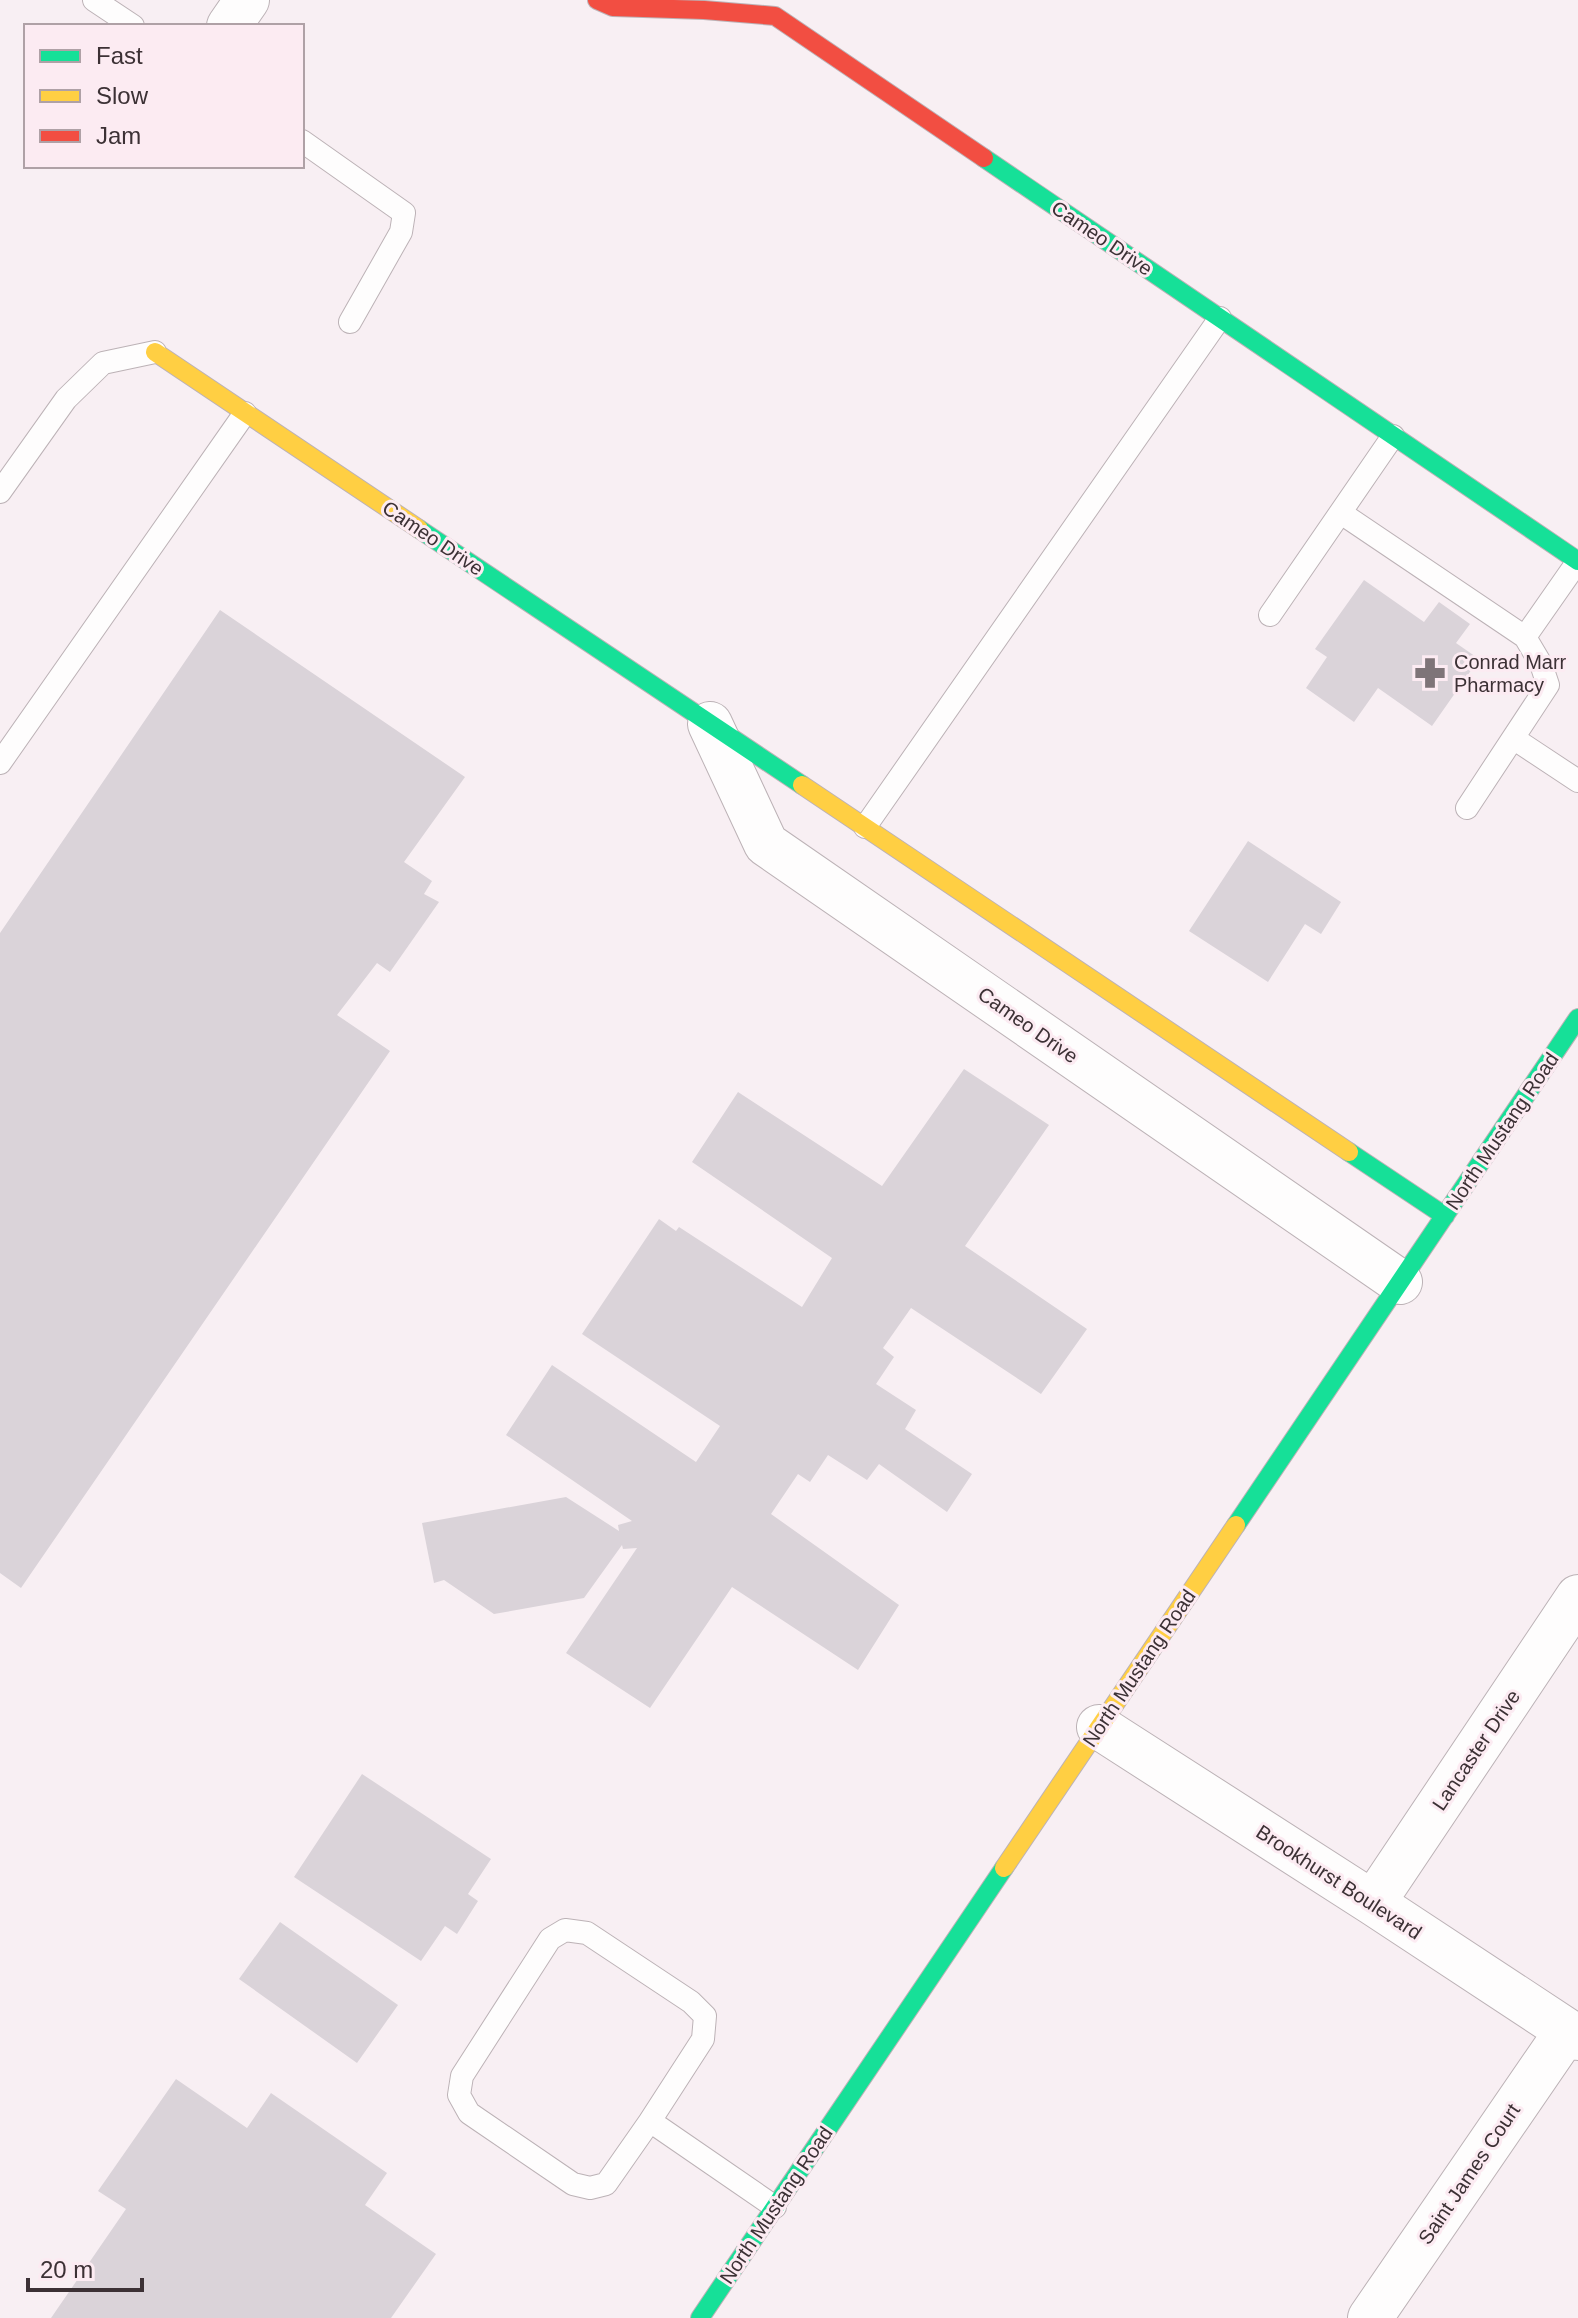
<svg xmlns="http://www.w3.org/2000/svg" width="1578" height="2318" font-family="Helvetica,sans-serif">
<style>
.building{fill:#dad3d9}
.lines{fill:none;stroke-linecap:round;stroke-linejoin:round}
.lane-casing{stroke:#bcb2b6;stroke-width:24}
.street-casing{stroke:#bcb2b6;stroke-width:46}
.fast-casing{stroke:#bcb2b6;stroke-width:20}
.slow-casing{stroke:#bcb2b6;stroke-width:20}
.jam-casing{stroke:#bcb2b6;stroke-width:20}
.lane{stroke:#fefdfd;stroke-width:22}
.street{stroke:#fefdfd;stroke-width:44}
.fast{stroke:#16e098;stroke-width:18}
.slow{stroke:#ffcf43;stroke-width:18}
.jam{stroke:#f24e42;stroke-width:18}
.labels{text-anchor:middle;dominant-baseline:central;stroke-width:6;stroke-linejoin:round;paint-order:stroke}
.street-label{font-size:20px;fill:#3c3135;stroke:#fcebf2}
.poi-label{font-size:20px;fill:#3c3135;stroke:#fcebf2;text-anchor:start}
</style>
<rect width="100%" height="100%" fill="#f8eff3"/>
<path class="building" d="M 1364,580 L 1424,622 L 1439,602 L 1470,624 L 1456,643 L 1479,659 L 1432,726 L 1378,688 L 1354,722 L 1306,688 L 1327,657 L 1315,649 Z
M 220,610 L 465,777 L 404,862 L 432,881 L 424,894 L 439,902 L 390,972 L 377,963 L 337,1015 L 390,1051 L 21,1588 L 0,1573 L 0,933 Z
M 1248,841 L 1341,902 L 1321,934 L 1305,924 L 1268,982 L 1189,931 Z
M 964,1069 L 1049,1125 L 965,1246 L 1087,1329 L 1041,1394 L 911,1308 L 883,1348 L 894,1357 L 876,1384 L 916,1410 L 905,1429 L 972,1474 L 947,1512 L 879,1464 L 867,1480 L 828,1455 L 810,1482 L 798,1474 L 771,1514 L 899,1605 L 858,1670 L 732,1587 L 650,1708 L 566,1653 L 637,1548 L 623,1549 L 622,1545 L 584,1598 L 494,1614 L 444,1580 L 434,1583 L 422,1523 L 566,1497 L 619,1531 L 618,1525 L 632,1521 L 506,1435 L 552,1365 L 696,1462 L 720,1426 L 582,1334 L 659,1219 L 676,1231 L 679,1227 L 802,1307 L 832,1258 L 692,1162 L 738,1092 L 882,1186 Z
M 362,1774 L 491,1859 L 468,1894 L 478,1901 L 457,1934 L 445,1926 L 421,1961 L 294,1877 Z
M 280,1922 L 398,2005 L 357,2063 L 239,1979 Z
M 176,2079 L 247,2128 L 271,2093 L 387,2173 L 365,2205 L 436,2254 L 391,2318 L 51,2318 L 126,2209 L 98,2191 Z"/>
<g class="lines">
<defs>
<path id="lane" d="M 94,0 L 133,26
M 302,141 L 404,213 L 401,232 L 350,322
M 0,492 L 66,399 L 103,363 L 155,352
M 1341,513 L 1525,637 L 1541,664 L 1548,685 L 1467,808
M 1270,615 L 1393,436
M 1525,637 L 1578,561
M 1513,738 L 1578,781
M 0,763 L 245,413
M 865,827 L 1220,318
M 650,2121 L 703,2039 L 705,2016 L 691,2002 L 587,1933 L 565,1930 L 550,1939 L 462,2076 L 459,2095 L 469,2113 L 573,2184 L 590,2188 L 606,2184 L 650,2121 L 775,2207"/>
<path id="street" d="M 229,26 L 247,0
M 710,724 L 766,844 L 1400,1282
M 1099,1727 L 1373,1903 L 1578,2038
M 1373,1903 L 1578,1597
M 1370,2318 L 1567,2031"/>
<path id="fast" d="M 984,158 L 1578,561
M 419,529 L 802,785
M 1349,1152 L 1445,1216
M 1236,1525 L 1578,1018
M 700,2318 L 1004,1868"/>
<path id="slow" d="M 155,352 L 419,529
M 802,785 L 1349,1152
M 1004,1868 L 1236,1525"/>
<path id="jam" d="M 597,0 L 613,7 L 704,10 L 775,16 L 984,158"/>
</defs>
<use href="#lane" class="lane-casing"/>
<use href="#street" class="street-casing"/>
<use href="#fast" class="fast-casing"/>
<use href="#slow" class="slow-casing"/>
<use href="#jam" class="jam-casing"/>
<use href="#lane" class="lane"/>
<use href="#street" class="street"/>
<use href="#fast" class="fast"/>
<use href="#slow" class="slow"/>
<use href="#jam" class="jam"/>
</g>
<defs>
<symbol id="pharmacy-bare" viewBox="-9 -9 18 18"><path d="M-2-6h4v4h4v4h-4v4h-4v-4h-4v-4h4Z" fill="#7e7478" stroke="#fcebf2" stroke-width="2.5" paint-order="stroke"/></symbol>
</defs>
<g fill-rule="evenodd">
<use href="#pharmacy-bare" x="1408" y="651" width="44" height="44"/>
</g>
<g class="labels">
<g class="street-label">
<text transform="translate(1102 238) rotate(34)">Cameo Drive</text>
<text transform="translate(433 538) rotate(34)">Cameo Drive</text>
<text transform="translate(1028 1025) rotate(35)">Cameo Drive</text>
<text transform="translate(1502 1131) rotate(-56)">North Mustang Road</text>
<text transform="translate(1139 1668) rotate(-56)">North Mustang Road</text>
<text transform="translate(1476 1750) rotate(-56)">Lancaster Drive</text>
<text transform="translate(1339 1882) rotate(33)">Brookhurst Boulevard</text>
<text transform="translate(1469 2174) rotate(-56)">Saint James Court</text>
<text transform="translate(776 2205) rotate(-56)">North Mustang Road</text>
</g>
<g class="poi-label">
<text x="1454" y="662">Conrad Marr<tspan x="1454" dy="23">Pharmacy</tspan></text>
</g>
</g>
<rect x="24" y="24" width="280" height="144" fill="#fcebf2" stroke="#afa1a6" stroke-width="2"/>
<rect x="40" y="50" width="40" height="12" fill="#16e098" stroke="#afa1a6" stroke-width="2"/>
<text x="96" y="64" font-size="24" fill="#3c3135">Fast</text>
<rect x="40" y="90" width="40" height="12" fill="#ffcf43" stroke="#afa1a6" stroke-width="2"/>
<text x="96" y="104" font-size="24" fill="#3c3135">Slow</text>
<rect x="40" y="130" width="40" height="12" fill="#f24e42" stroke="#afa1a6" stroke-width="2"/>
<text x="96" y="144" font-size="24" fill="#3c3135">Jam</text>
<path d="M28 2278v12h114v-12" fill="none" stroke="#3c3135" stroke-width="4"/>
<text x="40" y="2278" font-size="24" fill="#3c3135" stroke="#fcebf2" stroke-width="6" paint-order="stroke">20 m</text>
</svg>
